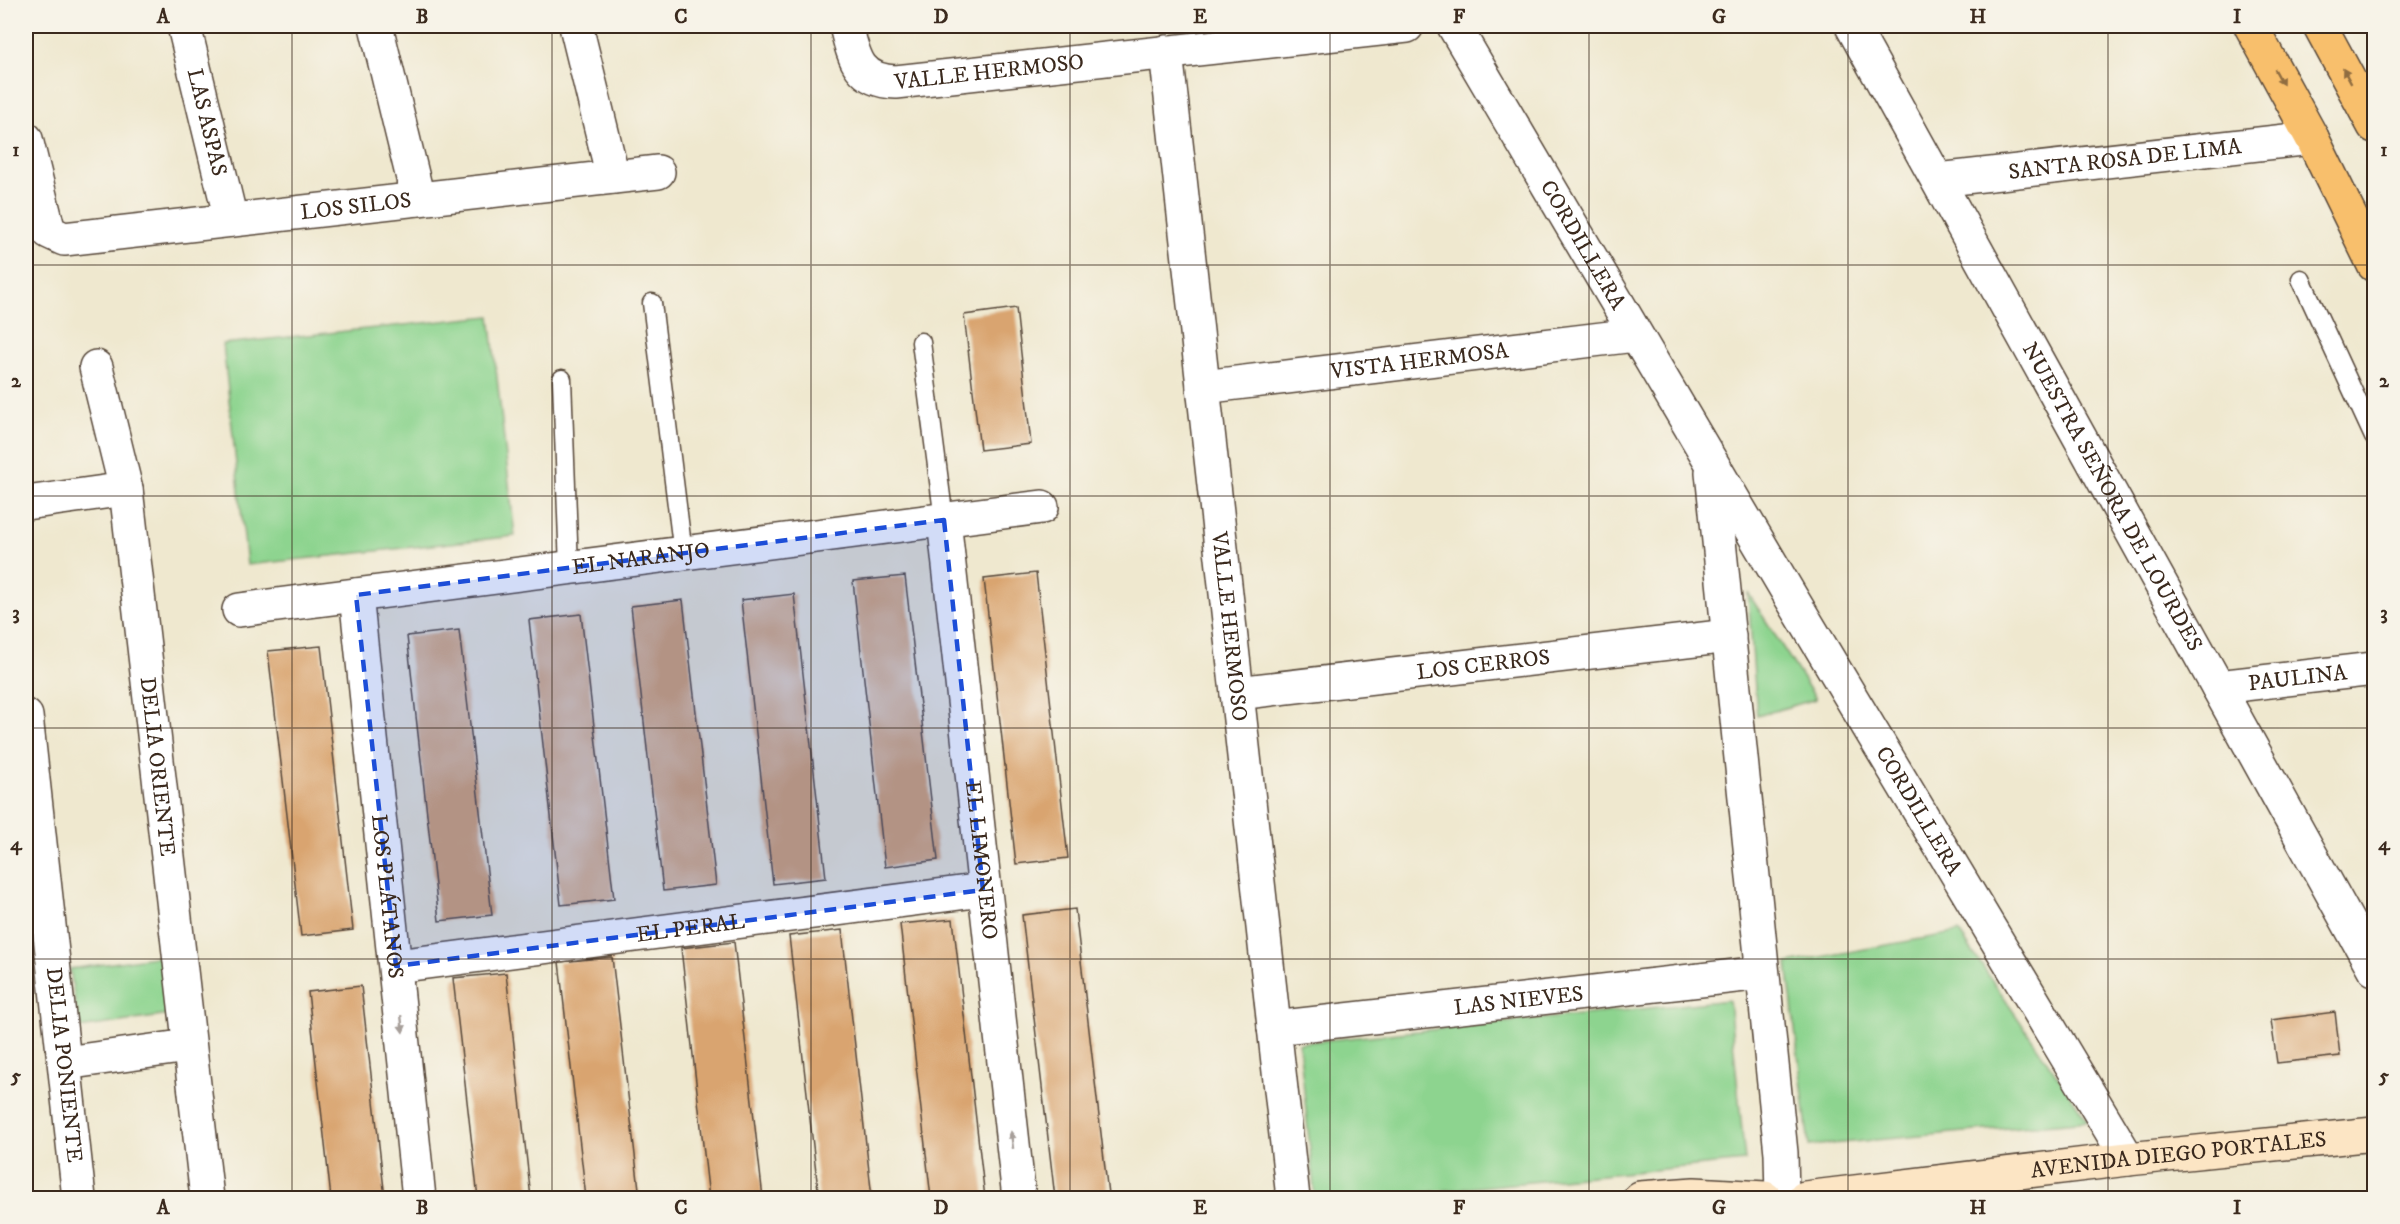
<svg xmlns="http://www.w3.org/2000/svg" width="2400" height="1224" font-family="'IM FELL DW Pica',serif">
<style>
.green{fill:#8dd48f;stroke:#647f56;stroke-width:1.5}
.building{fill:#d9a46f}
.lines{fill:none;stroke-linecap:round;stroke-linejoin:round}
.service-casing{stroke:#564639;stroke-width:21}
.minor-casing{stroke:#564639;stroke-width:36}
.secondary-casing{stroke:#564639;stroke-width:36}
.primary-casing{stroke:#564639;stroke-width:36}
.service{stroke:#fff;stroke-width:18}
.minor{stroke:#fff;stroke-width:33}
.secondary{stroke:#fce5c4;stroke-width:33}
.primary{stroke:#f8bf6c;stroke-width:33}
.oneway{fill:#906d41}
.oneway2{fill:#a79f9a}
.marked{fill:#1d4ed8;fill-opacity:0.2;stroke:#1d4ed8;stroke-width:4.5;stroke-dasharray:12 8;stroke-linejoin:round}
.grid{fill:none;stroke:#3b2a1e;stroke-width:1.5;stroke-opacity:0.55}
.labels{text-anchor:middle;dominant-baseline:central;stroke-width:6;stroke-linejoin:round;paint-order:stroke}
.street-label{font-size:22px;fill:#3b2a1e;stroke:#f7f3e8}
.neatline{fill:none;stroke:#3b2a1e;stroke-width:2}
.grid-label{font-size:20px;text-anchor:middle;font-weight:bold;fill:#3b2a1e}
</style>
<rect width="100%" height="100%" fill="#f7f3e8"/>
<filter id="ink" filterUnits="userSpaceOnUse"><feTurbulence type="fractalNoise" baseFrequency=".0167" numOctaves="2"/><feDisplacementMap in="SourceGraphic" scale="12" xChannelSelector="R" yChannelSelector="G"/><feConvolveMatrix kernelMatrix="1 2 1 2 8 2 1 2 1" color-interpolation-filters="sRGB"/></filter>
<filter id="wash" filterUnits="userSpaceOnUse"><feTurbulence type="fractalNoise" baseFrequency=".008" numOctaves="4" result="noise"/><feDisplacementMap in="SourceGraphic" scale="24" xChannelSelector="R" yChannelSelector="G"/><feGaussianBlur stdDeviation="1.35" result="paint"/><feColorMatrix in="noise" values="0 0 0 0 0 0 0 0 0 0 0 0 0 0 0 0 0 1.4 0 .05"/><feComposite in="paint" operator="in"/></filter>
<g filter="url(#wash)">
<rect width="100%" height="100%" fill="#efe8cf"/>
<path class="green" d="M 490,316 L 515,536 L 247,565 L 223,344 Z
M 1748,593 L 1816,699 L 1757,716 Z
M 1959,932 L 2088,1121 L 1809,1146 L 1787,963 Z
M 161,956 L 169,1015 L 79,1028 L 70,969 Z
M 1729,1000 L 1745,1161 L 1366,1198 L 1315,1198 L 1299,1043 Z"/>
<g id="blocks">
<path class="building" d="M 1016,308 L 1031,444 L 980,450 L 964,315 Z
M 1036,573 L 1068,858 L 1016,864 L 984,579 Z
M 905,576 L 938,860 L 885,867 L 853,581 Z
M 794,594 L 826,878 L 773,884 L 741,600 Z
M 683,600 L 716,885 L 663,891 L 631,606 Z
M 581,614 L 614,899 L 561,905 L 529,620 Z
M 459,630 L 492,915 L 439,921 L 407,636 Z
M 321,646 L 353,930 L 301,936 L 268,651 Z
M 1075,909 L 1108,1194 L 1055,1198 L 1022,915 Z
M 953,919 L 985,1198 L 931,1198 L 900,924 Z
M 842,930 L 872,1198 L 819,1198 L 789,936 Z
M 734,942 L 763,1198 L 709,1198 L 681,948 Z
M 612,957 L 640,1198 L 586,1198 L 559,962 Z
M 506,973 L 531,1198 L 478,1198 L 453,978 Z
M 361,986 L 385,1198 L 331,1198 L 308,992 Z
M 2335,1012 L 2340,1056 L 2277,1063 L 2271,1020 Z"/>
</g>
</g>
<g filter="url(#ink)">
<use href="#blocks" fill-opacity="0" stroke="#564639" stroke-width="1.5"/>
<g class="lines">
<defs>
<path id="service" d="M 2301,279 L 2374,437
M 652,303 L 683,554
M 921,342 L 944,520
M 562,379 L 569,568"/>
<g id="minor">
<path id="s1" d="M 184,26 L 231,220"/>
<path d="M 376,26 L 418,199"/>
<path d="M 576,26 L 613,177"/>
<path id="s2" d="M 846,26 C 854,57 858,81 896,82 L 1407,26"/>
<path id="s3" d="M 1454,26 L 1792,599 L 2128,1159"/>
<path id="s4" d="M 1852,26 L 2374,969"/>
<path id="s5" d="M 1166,52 L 1293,1198"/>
<path id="s6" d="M 26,139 L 49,232 L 64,239 L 658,172"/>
<path id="s7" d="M 1938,180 L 2312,138"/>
<path id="s8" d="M 96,367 L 126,489 L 207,1198"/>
<path id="s9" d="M 1203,387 L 1635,335"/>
<path d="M 1712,472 L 1781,1153 L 1782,1198"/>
<path d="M 26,503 L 126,489"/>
<path id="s10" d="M 944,520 L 1019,1198"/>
<path id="s11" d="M 356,595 L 419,1198"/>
<path id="s12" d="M 239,610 L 1042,507"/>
<path id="s13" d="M 2218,687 L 2374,669"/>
<path id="s14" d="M 1237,693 L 1729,636"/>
<path id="s15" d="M 26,716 L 79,1198"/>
<path id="s16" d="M 396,966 L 983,890"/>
<path id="s17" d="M 1274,1028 L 1762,973"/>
<path d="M 65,1063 L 188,1046"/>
</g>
<g id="secondary">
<path d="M 1640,1198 L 1694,1194 L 1765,1198"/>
<path id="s18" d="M 1805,1198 L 2128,1159 L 2374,1134"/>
</g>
<path id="primary" d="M 2251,26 L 2312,138 L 2374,265
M 2320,26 L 2374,126"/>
</defs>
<use href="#service" class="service-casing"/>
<use href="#minor" class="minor-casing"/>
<use href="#secondary" class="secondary-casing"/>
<use href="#primary" class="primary-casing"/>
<use href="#service" class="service"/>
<use href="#minor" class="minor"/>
<use href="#secondary" class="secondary"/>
<use href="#primary" class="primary"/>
</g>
<defs><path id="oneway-solid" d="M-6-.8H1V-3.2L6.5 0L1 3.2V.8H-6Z" transform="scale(1.5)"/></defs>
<g class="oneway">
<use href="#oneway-solid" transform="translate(2347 76) rotate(-119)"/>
<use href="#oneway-solid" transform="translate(2279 77) rotate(61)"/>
</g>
<g class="oneway2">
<use href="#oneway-solid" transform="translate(402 1024) rotate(84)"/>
<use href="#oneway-solid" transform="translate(1012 1140) rotate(-97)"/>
</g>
</g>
<path class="marked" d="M 944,520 L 983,890 L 396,966 L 356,595 Z"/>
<path class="grid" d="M 292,26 L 292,1198M 552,26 L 552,1198M 811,26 L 811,1198M 1070,26 L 1070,1198M 1330,26 L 1330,1198M 1589,26 L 1589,1198M 1848,26 L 1848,1198M 2108,26 L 2108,1198M 26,265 L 2374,265M 26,496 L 2374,496M 26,728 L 2374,728M 26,959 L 2374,959"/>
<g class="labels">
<g class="street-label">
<text stroke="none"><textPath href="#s2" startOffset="177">VALLE HERMOSO</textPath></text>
<text stroke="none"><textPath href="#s1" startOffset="99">LAS ASPAS</textPath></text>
<text stroke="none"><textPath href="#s7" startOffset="188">SANTA ROSA DE LIMA</textPath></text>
<text stroke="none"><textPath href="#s6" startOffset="406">LOS SILOS</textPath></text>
<text stroke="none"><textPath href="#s3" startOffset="254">CORDILLERA</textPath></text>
<text stroke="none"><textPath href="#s9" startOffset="218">VISTA HERMOSA</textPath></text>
<text stroke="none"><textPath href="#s4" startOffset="538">NUESTRA SEÑORA DE LOURDES</textPath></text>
<text stroke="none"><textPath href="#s12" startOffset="405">EL NARANJO</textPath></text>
<text stroke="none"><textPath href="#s5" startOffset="578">VALLE HERMOSO</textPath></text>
<text stroke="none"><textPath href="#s14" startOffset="248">LOS CERROS</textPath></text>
<text stroke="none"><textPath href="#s13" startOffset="80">PAULINA</textPath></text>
<text stroke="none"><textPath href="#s8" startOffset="405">DELIA ORIENTE</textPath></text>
<text stroke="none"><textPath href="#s3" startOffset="912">CORDILLERA</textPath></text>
<text stroke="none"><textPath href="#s10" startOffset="342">EL LIMONERO</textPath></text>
<text stroke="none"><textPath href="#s11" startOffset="303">LOS PLÁTANOS</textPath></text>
<text stroke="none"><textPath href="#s16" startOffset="297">EL PERAL</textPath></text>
<text stroke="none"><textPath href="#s17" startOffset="246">LAS NIEVES</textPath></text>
<text stroke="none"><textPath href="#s15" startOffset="351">DELIA PONIENTE</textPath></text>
<text stroke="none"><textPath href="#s18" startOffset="376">AVENIDA DIEGO PORTALES</textPath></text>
</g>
</g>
<rect width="2400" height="1224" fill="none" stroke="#f7f3e8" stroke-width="66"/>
<rect x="33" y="33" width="2334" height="1158" class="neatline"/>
<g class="grid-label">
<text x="163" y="23">A</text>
<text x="422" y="23">B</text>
<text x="681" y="23">C</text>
<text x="941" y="23">D</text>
<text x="1200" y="23">E</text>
<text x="1459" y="23">F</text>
<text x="1719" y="23">G</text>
<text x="1978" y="23">H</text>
<text x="2237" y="23">I</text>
<text x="16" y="156">1</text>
<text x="2384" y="156">1</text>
<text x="16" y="387">2</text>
<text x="2384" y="387">2</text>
<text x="16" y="619">3</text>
<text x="2384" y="619">3</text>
<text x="16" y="850">4</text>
<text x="2384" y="850">4</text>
<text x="16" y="1082">5</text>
<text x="2384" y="1082">5</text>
<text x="163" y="1214">A</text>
<text x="422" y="1214">B</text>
<text x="681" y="1214">C</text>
<text x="941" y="1214">D</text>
<text x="1200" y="1214">E</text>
<text x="1459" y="1214">F</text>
<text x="1719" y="1214">G</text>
<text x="1978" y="1214">H</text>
<text x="2237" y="1214">I</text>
</g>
</svg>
